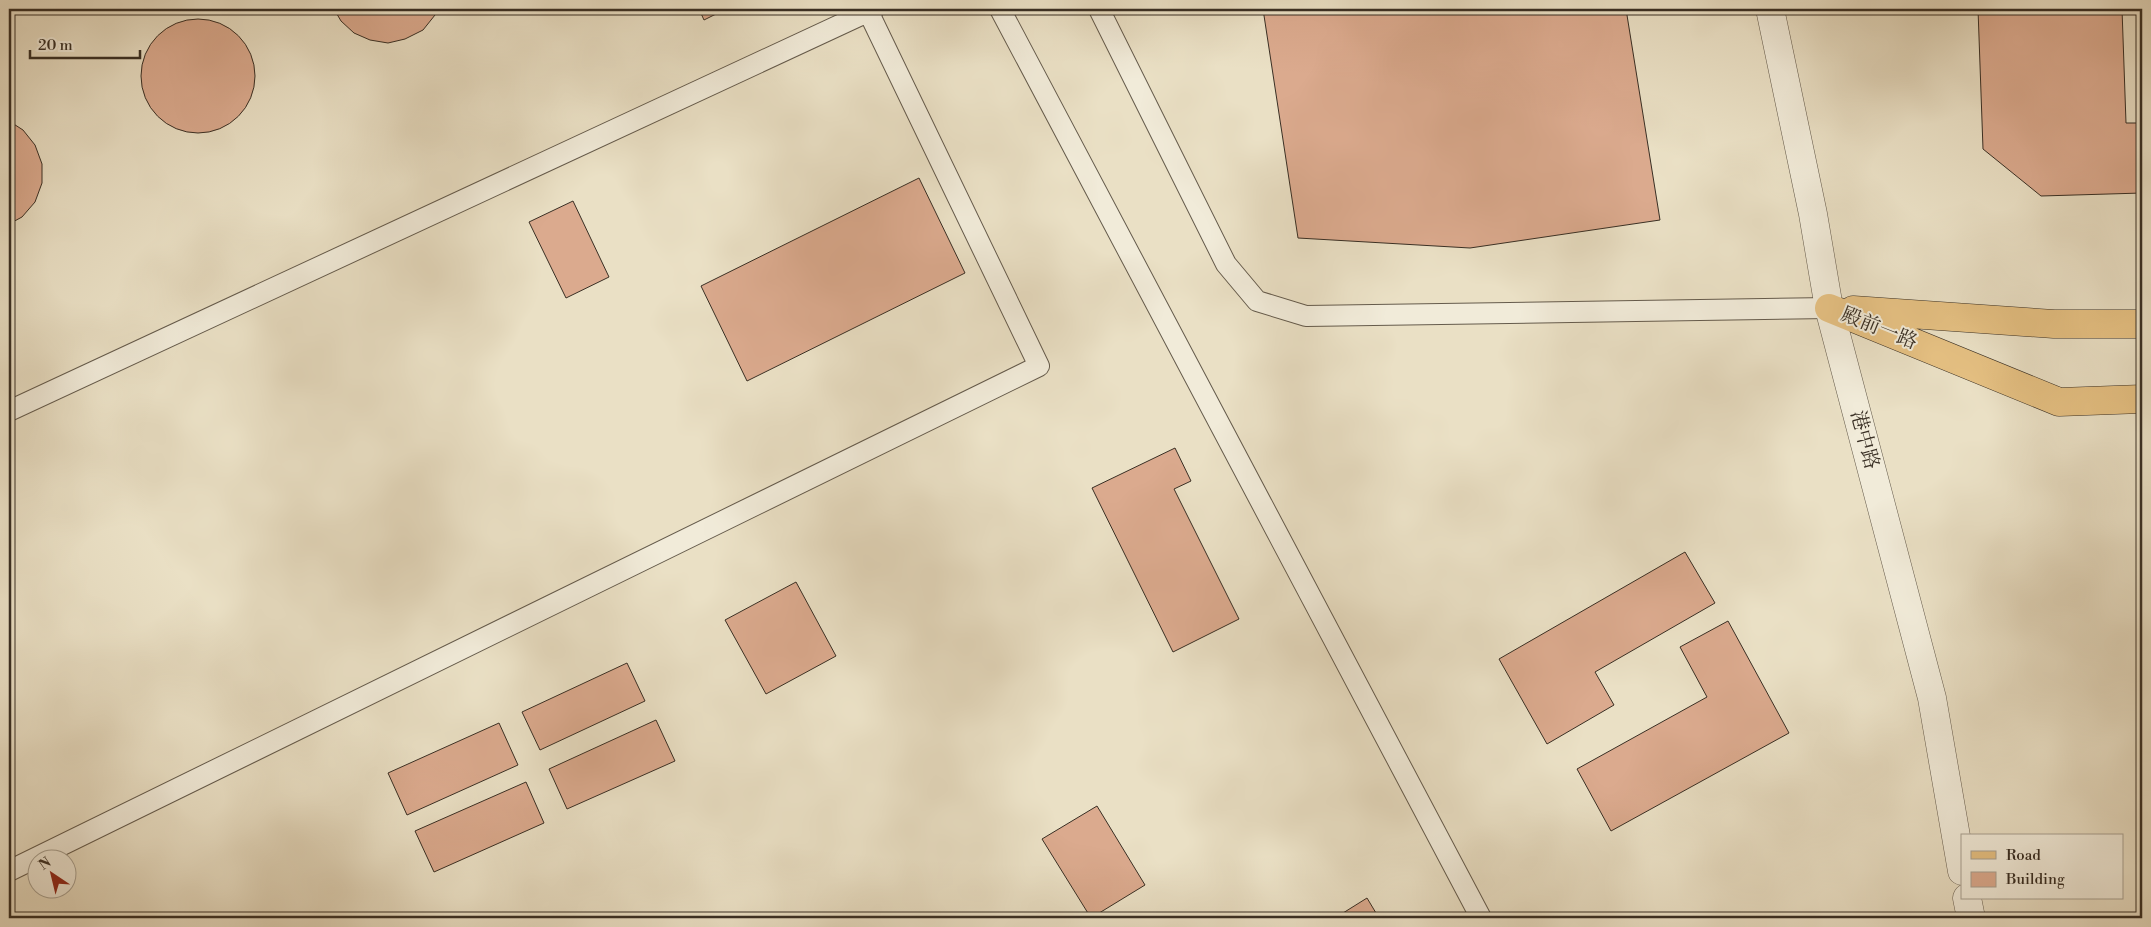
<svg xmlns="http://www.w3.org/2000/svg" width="2151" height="927" font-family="'Libre Bodoni','Noto Serif SC',serif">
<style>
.building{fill:#dbaa8e;stroke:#392f24}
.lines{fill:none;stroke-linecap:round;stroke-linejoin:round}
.service-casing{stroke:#655b4c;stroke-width:22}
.tertiary-casing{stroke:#655b4c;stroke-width:29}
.primary-casing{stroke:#392f24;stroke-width:29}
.service{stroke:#f1ebd9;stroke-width:20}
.tertiary{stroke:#f1ebd9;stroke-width:28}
.primary{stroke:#e5c082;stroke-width:28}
.labels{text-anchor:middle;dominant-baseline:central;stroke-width:4;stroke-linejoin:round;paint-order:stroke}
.street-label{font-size:20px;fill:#392f24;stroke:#f1ebd9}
</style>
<rect width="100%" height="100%" fill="#eae0c5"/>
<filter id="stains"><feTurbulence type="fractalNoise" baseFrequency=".004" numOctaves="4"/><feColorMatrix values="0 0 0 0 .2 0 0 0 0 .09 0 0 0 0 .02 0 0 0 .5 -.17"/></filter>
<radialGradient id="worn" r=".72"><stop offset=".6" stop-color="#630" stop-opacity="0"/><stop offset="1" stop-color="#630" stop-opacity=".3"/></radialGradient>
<path class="building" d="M 334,9 L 438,9 L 435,15 L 423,30 L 405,39 L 388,43 L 370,40 L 354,33 L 341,21 Z
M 699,9 L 726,9 L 704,20 Z
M 1263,9 L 1626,9 L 1660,220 L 1470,248 L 1298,238 Z
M 1978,9 L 2122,9 L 2126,123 L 2142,123 L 2142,193 L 2041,196 L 1983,149 Z
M141 76a57 57 0 1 1 114 0a57 57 0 1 1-114 0Z
M 9,121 L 23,130 L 35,145 L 42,164 L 42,183 L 35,202 L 22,217 L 9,224 Z
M 919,178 L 965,273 L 747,381 L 701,286 Z
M 573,201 L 609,277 L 566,298 L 529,222 Z
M 1175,448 L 1191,481 L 1174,489 L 1239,619 L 1173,652 L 1092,488 Z
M 1685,552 L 1715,603 L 1595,672 L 1614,705 L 1547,744 L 1499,659 Z
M 796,582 L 836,656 L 766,694 L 725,620 Z
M 1728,621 L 1789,733 L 1611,831 L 1577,769 L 1707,697 L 1680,647 Z
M 627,663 L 645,701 L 540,750 L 522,712 Z
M 656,720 L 675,761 L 567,809 L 549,769 Z
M 499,723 L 518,765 L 407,815 L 388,773 Z
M 526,782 L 544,823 L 434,872 L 415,831 Z
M 1097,806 L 1145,885 L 1091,918 L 1042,839 Z
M 1367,898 L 1379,918 L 1335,918 Z"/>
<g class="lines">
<defs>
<path id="service" d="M 1000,9 L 1481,918
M 1099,9 L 1226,264 L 1257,301 L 1306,316 L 1829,308
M 9,411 L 874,9
M 9,871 L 1039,366 L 867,9"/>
<path id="tertiary" d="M 1770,9 L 1813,214 L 1829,308 L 1932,698 L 1962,871
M 1967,898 L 1971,918"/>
<path id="primary" d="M 1829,308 L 2059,402 L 2142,399
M 1853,310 L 2054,324 L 2142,324"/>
</defs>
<use href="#service" class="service-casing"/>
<use href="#tertiary" class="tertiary-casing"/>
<use href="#primary" class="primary-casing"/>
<use href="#service" class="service"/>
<use href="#tertiary" class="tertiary"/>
<use href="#primary" class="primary"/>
</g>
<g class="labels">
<g class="street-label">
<text transform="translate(1879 329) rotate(22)">殿前一路</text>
<text transform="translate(1864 440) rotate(75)">港中路</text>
</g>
</g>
<rect width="2151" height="927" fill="none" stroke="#eae0c5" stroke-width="30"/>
<rect x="10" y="10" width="2131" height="907" fill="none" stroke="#392f24" stroke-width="2.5"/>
<rect x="15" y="15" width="2121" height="897" fill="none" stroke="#392f24"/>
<rect x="1961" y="834" width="162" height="65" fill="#f1ebd9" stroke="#a7a091"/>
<rect x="1971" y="851" width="25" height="8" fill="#e5c082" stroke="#a7a091"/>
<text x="2006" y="860" font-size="15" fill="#392f24">Road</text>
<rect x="1971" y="872" width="25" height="15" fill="#dbaa8e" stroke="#a7a091"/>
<text x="2006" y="884" font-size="15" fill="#392f24">Building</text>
<g transform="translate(52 874) rotate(325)"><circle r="24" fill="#f1ebd9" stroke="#a7a091"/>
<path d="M0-4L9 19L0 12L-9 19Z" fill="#8f2418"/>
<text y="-8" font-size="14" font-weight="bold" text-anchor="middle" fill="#392f24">N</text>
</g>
<path d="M30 50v8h110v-8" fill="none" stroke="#392f24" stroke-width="2.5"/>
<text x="38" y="50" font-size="15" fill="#392f24" stroke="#f1ebd9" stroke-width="4" paint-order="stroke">20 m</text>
<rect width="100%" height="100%" filter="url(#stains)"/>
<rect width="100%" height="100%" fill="url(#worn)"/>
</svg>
